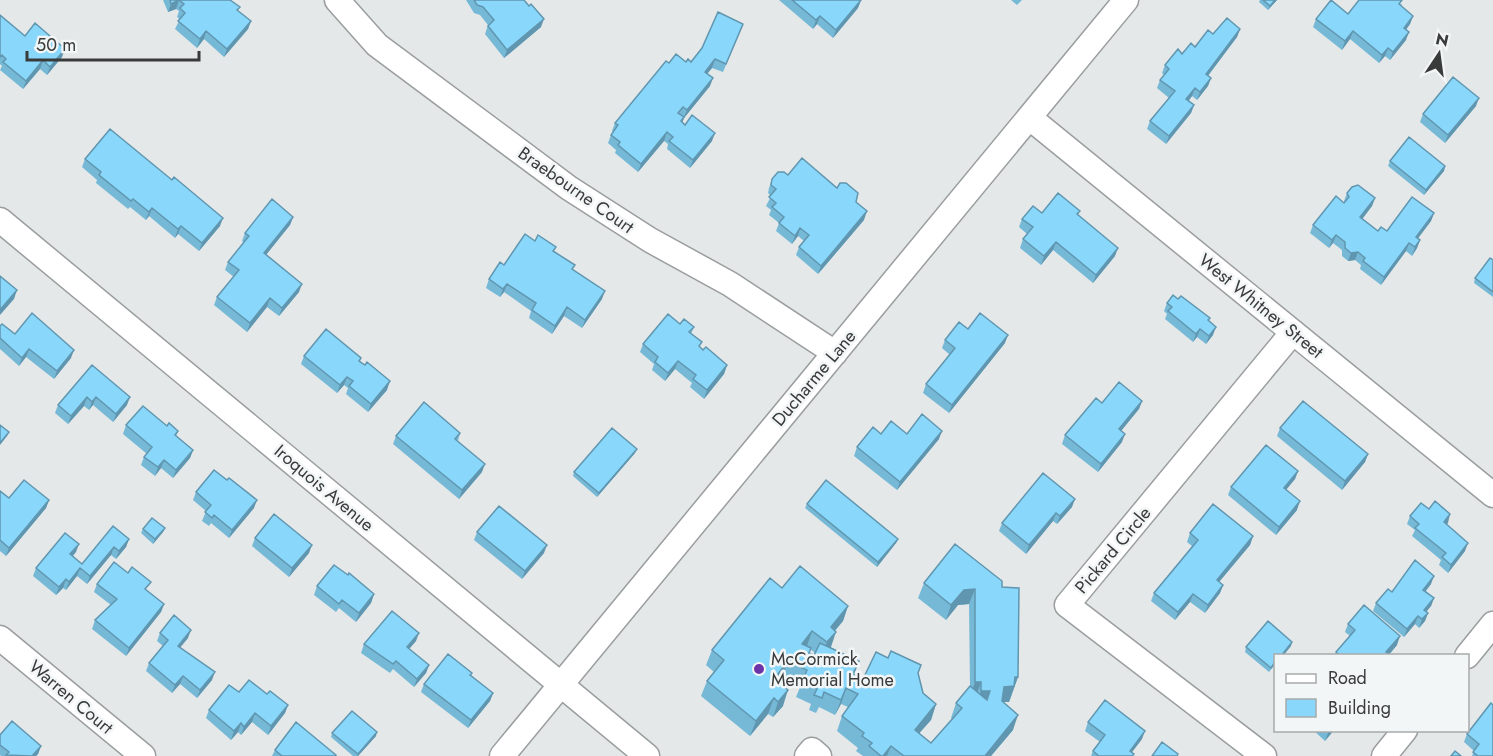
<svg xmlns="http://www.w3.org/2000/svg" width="1493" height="756" font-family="Jost,sans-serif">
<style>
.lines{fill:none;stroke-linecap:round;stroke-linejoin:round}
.minor-casing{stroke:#9a9e9e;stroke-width:27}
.minor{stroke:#fff;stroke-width:24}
.wall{fill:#76b9d7;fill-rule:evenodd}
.shaded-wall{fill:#6096af}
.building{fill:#89d7fa;stroke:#6096af;stroke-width:1.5}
.poi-dot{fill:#6d33a9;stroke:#f2f6f6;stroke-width:2}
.labels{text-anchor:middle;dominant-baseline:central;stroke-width:5;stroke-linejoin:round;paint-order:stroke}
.street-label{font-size:18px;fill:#393b3b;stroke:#f2f6f6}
.poi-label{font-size:18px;fill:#393b3b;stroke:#f2f6f6;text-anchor:start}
</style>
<rect width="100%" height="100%" fill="#e5e8e9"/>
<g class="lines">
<defs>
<path id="minor" d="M 337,0 L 377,45 L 569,188 L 650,240 L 730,284 L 835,353
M 1030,118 L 1493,495
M 0,220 L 647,756
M 0,638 L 143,756
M 1467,656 L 1493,624
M 502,756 L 1126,0
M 807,756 L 812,750 L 819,756
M 1264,756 L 1067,605 L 1293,332
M 1384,756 L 1405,730"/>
</defs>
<use href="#minor" class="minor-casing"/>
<use href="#minor" class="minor"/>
</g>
<path class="wall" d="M 163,0 L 230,0 L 238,11 L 251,21 L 248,29 L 224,57 L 204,39 L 197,48 L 175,29 L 180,19 L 177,17 L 179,11 L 176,9 L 168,12 Z
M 466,0 L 524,0 L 541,27 L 504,58 L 485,34 L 488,25 L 480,15 L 474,13 Z
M 779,0 L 861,0 L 858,8 L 833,38 L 817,24 L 813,29 Z
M 1011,0 L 1022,0 L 1017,5 Z
M 1260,0 L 1277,0 L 1268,10 L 1259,2 Z
M 1402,4 L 1401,6 L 1413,16 L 1410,24 L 1406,30 L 1406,40 L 1390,60 L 1385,56 L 1379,63 L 1350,39 L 1342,50 L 1313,27 L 1316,19 Z
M 0,15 L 25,36 L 62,57 L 47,75 L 40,69 L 23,89 L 0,70 L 2,66 L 0,64 Z
M 743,24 L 723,72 L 712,68 L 707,74 L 710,86 L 684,118 L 682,123 L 712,141 L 690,168 L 667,149 L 668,144 L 664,141 L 638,172 L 615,153 L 616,150 L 608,143 L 611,135 L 613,132 L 612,131 L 615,123 L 669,63 L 691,62 Z
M 1240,29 L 1237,37 L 1208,76 L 1211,78 L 1208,86 L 1197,100 L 1192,96 L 1189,101 L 1194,105 L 1191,113 L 1166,144 L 1147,129 L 1150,121 L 1169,98 L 1157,88 L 1160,80 L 1164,75 L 1162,73 L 1165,65 L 1213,34 Z
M 1476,106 L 1445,143 L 1420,122 L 1423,114 Z
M 85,159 L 220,226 L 199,251 L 178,234 L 175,238 L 149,216 L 146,220 L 130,207 L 128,209 L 96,183 L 97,180 L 82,167 Z
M 1390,161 L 1445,166 L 1444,171 L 1424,195 L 1388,166 Z
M 788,175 L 837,188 L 856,202 L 864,220 L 818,274 L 796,255 L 799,247 L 804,241 L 798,236 L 792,244 L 776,231 L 779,223 L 769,215 L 771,210 L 766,206 L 771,196 L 768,193 L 769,188 L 772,179 Z
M 1347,193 L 1375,198 L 1372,206 L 1362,219 L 1378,231 L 1387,231 L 1434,213 L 1431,221 L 1418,238 L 1420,240 L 1417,248 L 1412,256 L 1406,251 L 1381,285 L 1360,269 L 1361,265 L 1355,260 L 1348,261 L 1342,256 L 1342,250 L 1333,243 L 1329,248 L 1310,233 L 1313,225 L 1344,203 L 1344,201 Z
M 1080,211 L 1078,215 L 1115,256 L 1093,283 L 1053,250 L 1041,265 L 1020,248 L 1023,239 L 1027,234 L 1019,227 L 1022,219 L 1042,213 Z
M 293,217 L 290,225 L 266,255 L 299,292 L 279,316 L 267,307 L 247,332 L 214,305 L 217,297 L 234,277 L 225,270 L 228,262 L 244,243 L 242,241 L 245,233 Z
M 535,241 L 556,247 L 554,251 L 602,299 L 582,328 L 564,316 L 552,334 L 529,318 L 531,311 L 504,292 L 500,297 L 486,288 L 489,279 L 504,265 Z
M 1493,260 L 1493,297 L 1474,283 L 1475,278 Z
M 1178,299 L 1210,318 L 1209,321 L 1213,335 L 1206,344 L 1197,337 L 1193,342 L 1165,319 L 1167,314 L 1164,311 L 1167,303 Z
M 680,324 L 694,327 L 691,334 L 700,347 L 727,365 L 724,374 L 704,399 L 690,387 L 692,383 L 675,369 L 665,381 L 652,370 L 654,364 L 640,352 L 643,344 Z
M 0,326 L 15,334 L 71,358 L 54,379 L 26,357 L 19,366 L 0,349 Z
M 968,329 L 1005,343 L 949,413 L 923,393 L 926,384 L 950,355 L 942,348 L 945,340 Z
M 304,356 L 361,358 L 360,361 L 387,390 L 368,412 L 346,394 L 348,388 L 344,385 L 337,393 L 301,364 Z
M 92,365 L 127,405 L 113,422 L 93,405 L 89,410 L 84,406 L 68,424 L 55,413 L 58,405 Z
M 1142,401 L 1139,409 L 1121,431 L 1122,442 L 1098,472 L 1062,444 L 1065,435 L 1102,403 Z
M 126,425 L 167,426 L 178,431 L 176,436 L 193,450 L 190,458 L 173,478 L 161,468 L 155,476 L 141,465 L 144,457 L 147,454 L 123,434 Z
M 1280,428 L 1368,454 L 1365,462 L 1342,490 L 1277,436 Z
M 460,433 L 458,441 L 482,472 L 459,499 L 393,444 L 396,436 Z
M 907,434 L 939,439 L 897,490 L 854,456 L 857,447 Z
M 635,453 L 597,497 L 573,476 L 574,472 Z
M 1298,471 L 1295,479 L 1286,490 L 1297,510 L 1276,535 L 1228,495 L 1231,487 Z
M 0,491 L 9,498 L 49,500 L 46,508 L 6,556 L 0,551 Z
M 196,492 L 254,508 L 229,538 L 211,523 L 209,526 L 202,521 L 206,511 L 193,500 Z
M 807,504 L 898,539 L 896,543 L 877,567 L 805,508 Z
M 1072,507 L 1057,524 L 1053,521 L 1026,554 L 999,531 L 1002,523 Z
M 1429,509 L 1450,514 L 1446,524 L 1465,551 L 1448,573 L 1439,565 L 1441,560 L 1412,536 L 1415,530 L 1407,524 L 1410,516 Z
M 165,528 L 163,532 L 153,544 L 141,533 L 143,529 Z
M 477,532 L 544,553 L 522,579 L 474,540 Z
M 1190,533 L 1253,536 L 1250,545 L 1219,582 L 1223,585 L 1220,593 L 1205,613 L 1190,602 L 1175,620 L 1151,601 L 1154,593 L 1192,546 L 1187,542 Z
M 255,538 L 309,553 L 289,577 L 252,546 Z
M 129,539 L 126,547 L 116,559 L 111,555 L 87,584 L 77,576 L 66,590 L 63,588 L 56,595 L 33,576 L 36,568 L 76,552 L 73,556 L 82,564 Z
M 924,583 L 1002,587 L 1018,677 L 1009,702 L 1003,702 L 1013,730 L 991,756 L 863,756 L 856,751 L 858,748 L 837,731 L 842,716 L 848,707 L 841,704 L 835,715 L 819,707 L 816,713 L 809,710 L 811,704 L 796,697 L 801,685 L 783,676 L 778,682 L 783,706 L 773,717 L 768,714 L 750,736 L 701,696 L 707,681 L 714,672 L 706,665 L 712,650 L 782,588 L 848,606 L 843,621 L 835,631 L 830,647 L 859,661 L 854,675 L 863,679 L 888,658 L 921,665 L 918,674 L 923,693 L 936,704 L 931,720 L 919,733 L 931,743 L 952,719 L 951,718 L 956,703 L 970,687 L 969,604 L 958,605 L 946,620 L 918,598 ZM 810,649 L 815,653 L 814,655 L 809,653 Z
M 97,584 L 147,590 L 164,604 L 161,612 L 126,656 L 92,629 L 95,620 L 111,605 L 94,592 Z
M 1431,584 L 1426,591 L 1434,598 L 1431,606 L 1426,612 L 1428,613 L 1425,621 L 1419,628 L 1415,624 L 1404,637 L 1373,611 L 1376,603 L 1392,592 Z
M 317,586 L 374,594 L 371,603 L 356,622 L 339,608 L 336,612 L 314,595 Z
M 1348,624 L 1397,645 L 1389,654 L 1390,656 L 1335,656 L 1336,652 L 1350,636 L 1345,632 Z
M 160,633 L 188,638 L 180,647 L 212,680 L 197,698 L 180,684 L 172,693 L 146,671 L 149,663 L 163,646 L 157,641 Z
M 416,641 L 409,649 L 429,665 L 426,673 L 414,687 L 393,669 L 390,673 L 361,653 L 364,644 Z
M 1291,646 L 1269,672 L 1245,652 L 1246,647 Z
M 472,673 L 471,675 L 493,693 L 490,701 L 468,728 L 421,692 L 424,684 Z
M 239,692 L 267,694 L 288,705 L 285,713 L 268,735 L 252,722 L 241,735 L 238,732 L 231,740 L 206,718 L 209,710 Z
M 1088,722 L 1142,739 L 1132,752 L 1134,754 L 1133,756 L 1091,756 L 1093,751 L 1100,742 L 1085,731 Z
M 1313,730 L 1334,730 L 1325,741 Z
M 332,733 L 376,736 L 358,756 L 353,756 L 331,737 Z
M 1467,734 L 1493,756 L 1472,756 L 1474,751 L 1464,742 Z
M 0,735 L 41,746 L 38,754 L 36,756 L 1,756 L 0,755 Z
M 275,750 L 336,756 L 272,756 Z"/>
<path class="shaded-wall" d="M 179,0 L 176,9 L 168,12 L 171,4 Z
M 861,0 L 858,8 L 833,38 L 836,30 Z
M 1275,0 L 1277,0 L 1268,10 L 1270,6 Z
M 820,16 L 817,24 L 813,29 L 816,20 Z
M 1413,16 L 1410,24 L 1401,36 L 1404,28 Z
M 544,19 L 541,27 L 504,58 L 507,50 Z
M 251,21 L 248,29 L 224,57 L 227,49 Z
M 1240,29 L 1237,37 L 1203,82 L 1206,74 Z
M 206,31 L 204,39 L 197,48 L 200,39 Z
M 1353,31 L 1350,39 L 1342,50 L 1345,41 Z
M 1409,32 L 1406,40 L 1390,60 L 1393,52 Z
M 1388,48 L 1385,56 L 1379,63 L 1382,55 Z
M 65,49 L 62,57 L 47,75 L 50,67 Z
M 715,59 L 712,68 L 702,80 L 705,72 Z
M 43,60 L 40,69 L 23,89 L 26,81 Z
M 713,78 L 710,86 L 684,118 L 681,126 L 681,121 L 684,117 L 687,110 Z
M 1211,78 L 1208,86 L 1197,100 L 1200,92 Z
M 1195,88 L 1192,96 L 1183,107 L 1186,99 Z
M 1479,98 L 1476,106 L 1445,143 L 1448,135 Z
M 1194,105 L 1191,113 L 1166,144 L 1169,136 Z
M 667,132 L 664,141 L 638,172 L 641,164 Z
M 715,133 L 712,141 L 690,168 L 693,160 Z
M 1445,166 L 1444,171 L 1424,195 L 1426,190 Z
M 1375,198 L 1372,206 L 1357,226 L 1360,217 Z
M 152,208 L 149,216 L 146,220 L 149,212 Z
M 867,211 L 864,220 L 818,274 L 821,266 Z
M 1434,213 L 1431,221 L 1413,245 L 1416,237 Z
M 293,217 L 290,225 L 261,261 L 264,253 Z
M 223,218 L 220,226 L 199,251 L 202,243 Z
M 181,226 L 178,234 L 175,238 L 178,229 Z
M 800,228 L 798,236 L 792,244 L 795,236 Z
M 1336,235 L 1333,243 L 1329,248 L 1332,240 Z
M 1420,240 L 1417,248 L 1412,256 L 1415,247 Z
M 1056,242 L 1053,250 L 1041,265 L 1044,256 Z
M 1409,243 L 1406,251 L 1381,285 L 1384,277 Z
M 1118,248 L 1115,256 L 1093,283 L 1096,275 Z
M 1358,252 L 1355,260 L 1348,261 L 1351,253 Z
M 302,284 L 299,292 L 279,316 L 282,308 Z
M 507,284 L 504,292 L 500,297 L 503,289 Z
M 17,290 L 14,299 L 0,315 L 0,310 Z
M 605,291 L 602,299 L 582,328 L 585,320 Z
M 270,298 L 267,307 L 247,332 L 250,323 Z
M 567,307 L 564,316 L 552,334 L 555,326 Z
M 1216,327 L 1213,335 L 1206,344 L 1209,336 Z
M 1200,329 L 1197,337 L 1193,342 L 1196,334 Z
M 1008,335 L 1005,343 L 949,413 L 952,405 Z
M 29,349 L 26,357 L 19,366 L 22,358 Z
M 74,350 L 71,358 L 54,379 L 57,371 Z
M 678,361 L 675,369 L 665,381 L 668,373 Z
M 727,365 L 724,374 L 704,399 L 707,390 Z
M 347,377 L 344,385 L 337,393 L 340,385 Z
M 390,381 L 387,390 L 368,412 L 371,404 Z
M 87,397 L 84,406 L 68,424 L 71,416 Z
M 96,397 L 93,405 L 89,410 L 92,402 Z
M 130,397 L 127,405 L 113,422 L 116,414 Z
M 1142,401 L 1139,409 L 1116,437 L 1119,429 Z
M 942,431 L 939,439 L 897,490 L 900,482 Z
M 9,432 L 7,436 L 0,445 L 0,443 Z
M 1125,434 L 1122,442 L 1098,472 L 1101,464 Z
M 637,449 L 635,453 L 597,497 L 599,493 Z
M 193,450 L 190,458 L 173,478 L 176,470 Z
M 1368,454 L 1365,462 L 1342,490 L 1345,481 Z
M 164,460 L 161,468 L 155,476 L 158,467 Z
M 485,464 L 482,472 L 459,499 L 462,490 Z
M 1298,471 L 1295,479 L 1281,496 L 1284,488 Z
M 1075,499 L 1072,507 L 1057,524 L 1060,516 Z
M 49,500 L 46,508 L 6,556 L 9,548 Z
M 257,500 L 254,508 L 229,538 L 232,530 Z
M 1300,501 L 1297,510 L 1276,535 L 1279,527 Z
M 1056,513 L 1053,521 L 1026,554 L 1029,545 Z
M 1450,514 L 1448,523 L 1441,531 L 1444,522 Z
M 165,528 L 163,532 L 153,544 L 155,539 Z
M 1253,536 L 1250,545 L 1214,588 L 1217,580 Z
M 129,539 L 126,547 L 116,559 L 119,551 Z
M 898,539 L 896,543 L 877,567 L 878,562 Z
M 1468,543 L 1465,551 L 1448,573 L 1451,565 Z
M 79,544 L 76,552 L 67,562 L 70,554 Z
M 312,545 L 309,553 L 289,577 L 292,568 Z
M 547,545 L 544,553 L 522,579 L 525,571 Z
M 114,547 L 111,555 L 87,584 L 90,576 Z
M 80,568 L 77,576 L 66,590 L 69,582 Z
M 1434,576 L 1431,584 L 1420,598 L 1423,590 Z
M 66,579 L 63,588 L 56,595 L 59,587 Z
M 1223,585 L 1220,593 L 1205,613 L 1208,605 Z
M 975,589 L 969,604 L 958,605 L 946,620 L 951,605 L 964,590 Z
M 374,594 L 371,603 L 356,622 L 359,613 Z
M 1193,594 L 1190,602 L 1175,620 L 1178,612 Z
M 1434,598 L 1431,606 L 1421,618 L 1424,610 Z
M 164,604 L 161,612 L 126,656 L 129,648 Z
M 848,606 L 843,621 L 825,642 L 831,627 Z
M 1428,613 L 1425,621 L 1419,628 L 1422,619 Z
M 1418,616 L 1415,624 L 1404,637 L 1407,629 Z
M 191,630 L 188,638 L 175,654 L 178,646 Z
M 812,631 L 807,646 L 802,644 Z
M 836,632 L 831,647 L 821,658 L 827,642 Z
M 419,633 L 416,641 L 404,655 L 407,647 Z
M 1400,636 L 1397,645 L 1388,656 L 1386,652 Z
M 1292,642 L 1291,646 L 1283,656 L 1281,656 Z
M 788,661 L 783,676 L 768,694 L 774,679 Z
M 429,665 L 426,673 L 414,687 L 417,679 Z
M 215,672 L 212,680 L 197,698 L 200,690 Z
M 183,676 L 180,684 L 172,693 L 175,685 Z
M 1015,677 L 1018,677 L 1009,702 L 998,702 L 1004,687 Z
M 975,682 L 981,682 L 976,697 L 970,697 Z
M 846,688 L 841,704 L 835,715 L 841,700 Z
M 788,690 L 783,706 L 773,717 L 778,702 Z
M 981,691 L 990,691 L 984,706 L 975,706 Z
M 493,693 L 490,701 L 468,728 L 471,720 Z
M 774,698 L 768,714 L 750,736 L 756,721 Z
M 936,704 L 931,720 L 909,745 L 915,730 Z
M 288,705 L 285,713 L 268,735 L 271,726 Z
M 255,713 L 252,722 L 241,735 L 244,727 Z
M 1018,715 L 1013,730 L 991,756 L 985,756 Z
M 241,723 L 238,732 L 231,740 L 234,731 Z
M 1330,730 L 1334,730 L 1325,741 L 1328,733 Z
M 1145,731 L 1142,739 L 1129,756 L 1130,751 Z
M 377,732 L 376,736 L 358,756 L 357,756 Z
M 41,746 L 38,754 L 36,756 L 32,756 Z
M 891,746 L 887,756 L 883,756 Z"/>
<path class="building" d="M 170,0 L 230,0 L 240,7 L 237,10 L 251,21 L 227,49 L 206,31 L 200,39 L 178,21 L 185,13 L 180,8 L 184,4 L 179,0 L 171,4 Z
M 474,0 L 524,0 L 529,6 L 531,4 L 544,19 L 507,50 L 488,26 L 494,20 L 483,7 L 477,5 Z
M 792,0 L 861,0 L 836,30 L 820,16 L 816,20 Z
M 1263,0 L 1275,0 L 1270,6 Z
M 1331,0 L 1348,14 L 1359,0 L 1402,0 L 1399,4 L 1413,16 L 1404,28 L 1409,32 L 1393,52 L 1388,48 L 1382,55 L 1353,31 L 1345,41 L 1316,19 Z
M 718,12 L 743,24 L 726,64 L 715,59 L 705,72 L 713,78 L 687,110 L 683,107 L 678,113 L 684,117 L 681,121 L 685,125 L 692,115 L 715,133 L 693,160 L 669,141 L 673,137 L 667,132 L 641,164 L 618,145 L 620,142 L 611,135 L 618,125 L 615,123 L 666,61 L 669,63 L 676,54 L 686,62 L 688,59 L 691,62 L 702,48 Z
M 0,15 L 25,36 L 35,23 L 65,49 L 50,67 L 43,60 L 26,81 L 3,62 L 6,59 L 2,55 L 0,57 Z
M 1227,18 L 1240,29 L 1206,74 L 1211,78 L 1200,92 L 1195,88 L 1186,99 L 1194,105 L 1169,136 L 1150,121 L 1175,91 L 1160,80 L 1169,69 L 1165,65 L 1178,49 L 1182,54 L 1191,43 L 1195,47 L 1208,30 L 1213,34 Z
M 1453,77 L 1479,98 L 1448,135 L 1423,114 Z
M 110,129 L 172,180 L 174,177 L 223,218 L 202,243 L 181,226 L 178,229 L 152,208 L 149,212 L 133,199 L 131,201 L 99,175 L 101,172 L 85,159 Z
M 1409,137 L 1445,166 L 1426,190 L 1390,161 Z
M 802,158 L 837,188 L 840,183 L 846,183 L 858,193 L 856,202 L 867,211 L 821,266 L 799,247 L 809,235 L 800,228 L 795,236 L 779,223 L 784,217 L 772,207 L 776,203 L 769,197 L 776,189 L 771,185 L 772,179 L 778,172 L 784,172 L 788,175 Z
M 1358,185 L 1375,198 L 1360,217 L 1378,231 L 1381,227 L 1387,231 L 1412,197 L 1434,213 L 1416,237 L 1420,240 L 1415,247 L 1409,243 L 1384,277 L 1363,261 L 1365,258 L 1358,252 L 1351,253 L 1345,248 L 1345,242 L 1336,235 L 1332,240 L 1313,225 L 1336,196 L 1344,203 L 1349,197 L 1347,193 L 1352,187 Z
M 1058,193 L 1080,211 L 1077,214 L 1118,248 L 1096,275 L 1056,242 L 1044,256 L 1023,239 L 1033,227 L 1022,219 L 1033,206 L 1042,213 Z
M 272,199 L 293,217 L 264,253 L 302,284 L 282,308 L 270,298 L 250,323 L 217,297 L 239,270 L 228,262 L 249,236 L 245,233 Z
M 525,234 L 535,241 L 538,235 L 556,247 L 553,251 L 575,265 L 572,269 L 605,291 L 585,320 L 567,307 L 555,326 L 532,310 L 536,303 L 507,284 L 503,289 L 489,279 L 500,262 L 504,265 Z
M 1490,258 L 1493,260 L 1493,292 L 1475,278 Z
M 0,276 L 17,290 L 0,310 Z
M 1173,295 L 1178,299 L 1181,296 L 1210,318 L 1208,320 L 1216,327 L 1209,336 L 1200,329 L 1196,334 L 1168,311 L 1172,307 L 1167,303 Z
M 32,313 L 74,350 L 57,371 L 29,349 L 22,358 L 0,338 L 0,326 L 2,324 L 15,334 Z
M 980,313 L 1008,335 L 952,405 L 926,384 L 955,348 L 945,340 L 959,322 L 968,329 Z
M 668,314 L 680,324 L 684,319 L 694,327 L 689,332 L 702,342 L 699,346 L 703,350 L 706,347 L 727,365 L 707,390 L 693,379 L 696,375 L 678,361 L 668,373 L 655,362 L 658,357 L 643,344 Z
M 326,329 L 361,358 L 359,361 L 365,365 L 367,362 L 390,381 L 371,404 L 349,386 L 353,381 L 347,377 L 340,385 L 304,356 Z
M 92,365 L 130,397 L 116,414 L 96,397 L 92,402 L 87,397 L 71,416 L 58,405 Z
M 1119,382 L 1142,401 L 1119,429 L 1125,434 L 1101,464 L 1065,435 L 1096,398 L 1102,403 Z
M 1303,401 L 1368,454 L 1345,481 L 1280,428 Z
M 424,402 L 460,433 L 455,439 L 485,464 L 462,490 L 396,436 Z
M 143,406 L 167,426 L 169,423 L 178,431 L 175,435 L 193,450 L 176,470 L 164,460 L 158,467 L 144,457 L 152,447 L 126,425 Z
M 922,414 L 942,431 L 900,482 L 857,447 L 873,427 L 881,434 L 891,421 L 907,434 Z
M 0,425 L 9,432 L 0,443 Z
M 612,428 L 637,449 L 599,493 L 574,472 Z
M 1266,445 L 1298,471 L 1284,488 L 1300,501 L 1279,527 L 1231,487 Z
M 214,470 L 227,480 L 229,478 L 257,500 L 232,530 L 214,515 L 212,518 L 205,512 L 211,505 L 196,492 Z
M 1043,473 L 1075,499 L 1060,516 L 1056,513 L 1029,545 L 1002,523 Z
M 24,480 L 49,500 L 9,548 L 0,540 L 0,491 L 9,498 Z
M 826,480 L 898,539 L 878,562 L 807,504 Z
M 1435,501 L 1450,514 L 1444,522 L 1468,543 L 1451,565 L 1442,557 L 1446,553 L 1415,528 L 1419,524 L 1410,516 L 1421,503 L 1429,509 Z
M 1213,504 L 1253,536 L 1217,580 L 1223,585 L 1208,605 L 1193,594 L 1178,612 L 1154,593 L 1198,540 L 1190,533 Z
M 499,506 L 547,545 L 525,571 L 477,532 Z
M 274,514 L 312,545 L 292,568 L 255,538 Z
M 152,518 L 165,528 L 155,539 L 143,529 Z
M 113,526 L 129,539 L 119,551 L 114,547 L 90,576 L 80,568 L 69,582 L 66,579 L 59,587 L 36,568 L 65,533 L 79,544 L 70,554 L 82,564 Z
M 955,544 L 1002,581 L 1002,587 L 1019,588 L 1018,677 L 1015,677 L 1014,686 L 1004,687 L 1002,701 L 1018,715 L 985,756 L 904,756 L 891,746 L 883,756 L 881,756 L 869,746 L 872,743 L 862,736 L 864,733 L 842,716 L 858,694 L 846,688 L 841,700 L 824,692 L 822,698 L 814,695 L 817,689 L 802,682 L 807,670 L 788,661 L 774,679 L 788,690 L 778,702 L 774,698 L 756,721 L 707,681 L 724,660 L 712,650 L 770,578 L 782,588 L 800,566 L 848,606 L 831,627 L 836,632 L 827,642 L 812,631 L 802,644 L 811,648 L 809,653 L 814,655 L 820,643 L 859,661 L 853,674 L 863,679 L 876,652 L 888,658 L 891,651 L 921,665 L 918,673 L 923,693 L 936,704 L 915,730 L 931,743 L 962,708 L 956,703 L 970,686 L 987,700 L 990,691 L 981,691 L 981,682 L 975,682 L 975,589 L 964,590 L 951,605 L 924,583 Z
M 1415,560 L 1434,576 L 1423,590 L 1434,598 L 1424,610 L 1428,613 L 1422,619 L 1418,616 L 1407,629 L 1376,603 L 1388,589 L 1392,592 Z
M 114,562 L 128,573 L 132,567 L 151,582 L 145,589 L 164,604 L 129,648 L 95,620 L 117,599 L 97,584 Z
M 334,565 L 348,575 L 349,573 L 374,594 L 359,613 L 342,600 L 339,604 L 317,586 Z
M 1364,605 L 1400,636 L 1386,652 L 1390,656 L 1340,656 L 1336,652 L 1355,630 L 1348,624 Z
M 392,611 L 419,633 L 407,647 L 429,665 L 417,679 L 396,661 L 393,664 L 364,644 Z
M 174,615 L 191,630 L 178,646 L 215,672 L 200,690 L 183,676 L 175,685 L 149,663 L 168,640 L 160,633 Z
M 1268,621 L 1292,642 L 1281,656 L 1275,656 L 1275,662 L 1271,668 L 1246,647 Z
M 448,654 L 472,673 L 470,675 L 493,693 L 471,720 L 424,684 Z
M 249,680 L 267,694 L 270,691 L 288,705 L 271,726 L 255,713 L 244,727 L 241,723 L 234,731 L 209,710 L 229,685 L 239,692 Z
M 1105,700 L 1145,731 L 1130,751 L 1134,754 L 1132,756 L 1099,756 L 1093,751 L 1105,735 L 1088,722 Z
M 1491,703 L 1493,705 L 1493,756 L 1478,756 L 1473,752 L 1479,744 L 1467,734 Z
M 352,711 L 377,732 L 358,754 L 332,733 Z
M 12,721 L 41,746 L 32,756 L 6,755 L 9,752 L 0,745 L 0,735 Z
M 296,722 L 336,755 L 336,756 L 282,756 L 275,750 Z
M 1162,742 L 1178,754 L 1177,756 L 1152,756 Z
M 1455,751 L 1461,756 L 1451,756 Z"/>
<circle class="poi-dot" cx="759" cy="669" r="6"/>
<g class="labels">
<g class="street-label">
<text transform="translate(576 190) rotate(35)">Braebourne Court</text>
<text transform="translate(1261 306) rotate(39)">West Whitney Street</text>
<text transform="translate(814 378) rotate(-50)">Ducharme Lane</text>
<text transform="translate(324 488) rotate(40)">Iroquois Avenue</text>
<text transform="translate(1113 550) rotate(-50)">Pickard Circle</text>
<text transform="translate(71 697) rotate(40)">Warren Court</text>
</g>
<g class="poi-label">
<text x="771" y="659">McCormick<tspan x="771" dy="21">Memorial Home</tspan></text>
</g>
</g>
<rect x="1274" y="654" width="195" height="78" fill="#f2f6f6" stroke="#a8abab" stroke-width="1.5"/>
<rect x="1286" y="674" width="30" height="9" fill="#ffffff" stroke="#a8abab" stroke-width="1.5"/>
<text x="1328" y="684" font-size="18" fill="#393b3b">Road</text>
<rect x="1286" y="699" width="30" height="18" fill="#89d7fa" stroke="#a8abab" stroke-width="1.5"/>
<text x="1328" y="714" font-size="18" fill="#393b3b">Building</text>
<g transform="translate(1439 54) rotate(13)" stroke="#f2f6f6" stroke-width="4.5" paint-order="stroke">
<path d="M0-4.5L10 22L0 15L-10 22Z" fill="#393b3b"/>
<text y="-9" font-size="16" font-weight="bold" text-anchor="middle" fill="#393b3b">N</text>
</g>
<path d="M27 51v9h172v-9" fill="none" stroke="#393b3b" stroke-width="3"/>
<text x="36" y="51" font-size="18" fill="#393b3b" stroke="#f2f6f6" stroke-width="4.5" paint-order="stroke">50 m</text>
</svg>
